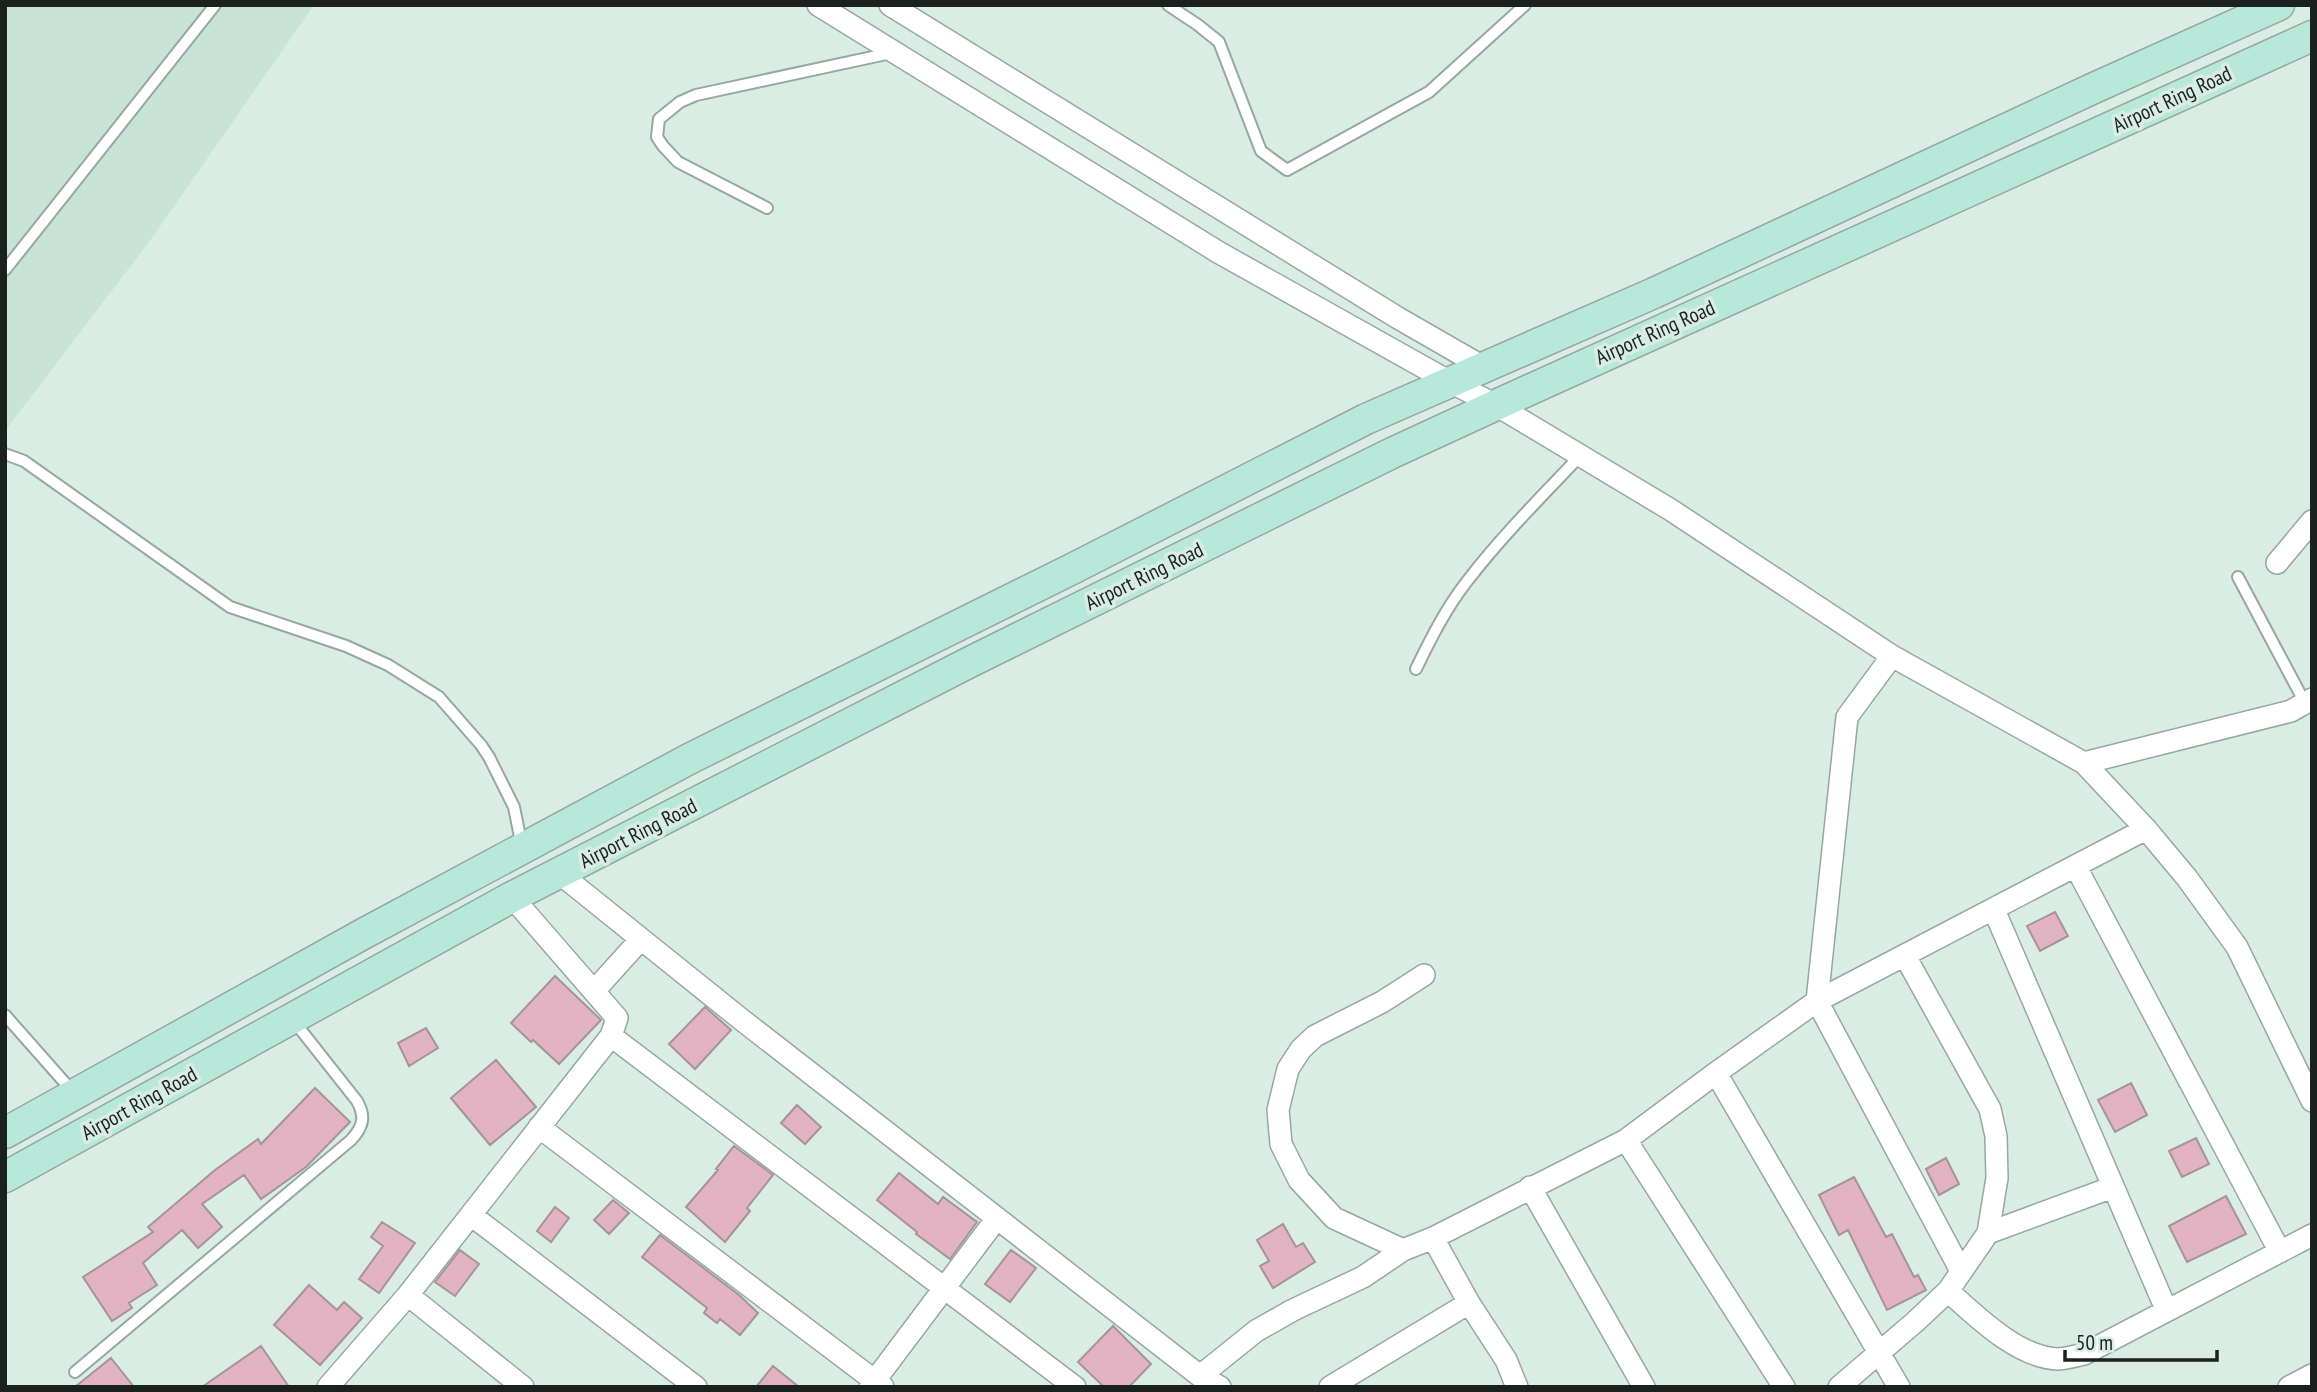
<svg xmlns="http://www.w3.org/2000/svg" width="2317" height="1392" font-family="'PT Sans Narrow',sans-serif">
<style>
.built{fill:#c8e4d7}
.building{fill:#e2b3c3;stroke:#a7939a;stroke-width:2}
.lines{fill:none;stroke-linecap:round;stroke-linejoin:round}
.service-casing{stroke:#96a8a0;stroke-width:14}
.minor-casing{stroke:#96a8a0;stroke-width:24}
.secondary-casing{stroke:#96a8a0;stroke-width:33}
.service{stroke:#fff;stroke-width:10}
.minor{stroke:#fff;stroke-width:21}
.secondary{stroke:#b8e8da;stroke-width:30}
.labels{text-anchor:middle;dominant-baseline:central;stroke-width:7;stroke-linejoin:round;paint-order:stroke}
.street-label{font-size:21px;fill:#1a211e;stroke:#d9ede4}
</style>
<rect width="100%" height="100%" fill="#d9ede4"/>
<path class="built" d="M 5,5 L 314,5 L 152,238 L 5,431 Z"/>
<path class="building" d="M 2055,912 L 2068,936 L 2040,951 L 2027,926 Z
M 555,976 L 601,1020 L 559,1064 L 533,1040 L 531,1042 L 511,1023 Z
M 705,1007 L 731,1030 L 695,1069 L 669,1044 Z
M 426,1028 L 438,1048 L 409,1066 L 398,1043 Z
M 496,1060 L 536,1107 L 490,1145 L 451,1098 Z
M 2131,1083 L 2147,1115 L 2115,1132 L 2098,1100 Z
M 315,1088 L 350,1122 L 306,1167 L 261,1199 L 244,1175 L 202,1204 L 222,1227 L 198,1248 L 182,1230 L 143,1263 L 157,1285 L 129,1303 L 132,1308 L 112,1321 L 83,1277 L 153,1232 L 148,1227 L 215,1170 L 258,1139 L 261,1144 Z
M 797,1105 L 821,1127 L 805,1144 L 781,1123 Z
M 2196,1138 L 2209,1164 L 2182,1177 L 2169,1151 Z
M 734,1146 L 773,1175 L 747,1208 L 750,1211 L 725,1242 L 686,1207 L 718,1170 L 716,1169 Z
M 1946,1158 L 1959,1184 L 1939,1195 L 1926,1169 Z
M 899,1173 L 938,1204 L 943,1197 L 977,1222 L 950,1259 L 916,1234 L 917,1232 L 877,1200 Z
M 1854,1177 L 1886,1237 L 1892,1234 L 1914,1277 L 1918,1275 L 1926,1290 L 1887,1310 L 1848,1230 L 1839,1235 L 1819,1195 Z
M 2226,1196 L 2246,1234 L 2187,1262 L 2169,1226 Z
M 613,1200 L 629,1213 L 609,1234 L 594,1220 Z
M 555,1207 L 569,1218 L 551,1242 L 537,1231 Z
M 382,1222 L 415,1243 L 379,1293 L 359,1279 L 383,1246 L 371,1237 Z
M 1283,1224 L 1296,1247 L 1303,1243 L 1315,1262 L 1273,1288 L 1260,1266 L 1269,1261 L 1257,1240 Z
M 660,1235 L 739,1295 L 758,1313 L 740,1335 L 720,1319 L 717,1323 L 704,1313 L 707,1308 L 642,1257 Z
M 460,1250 L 479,1264 L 455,1296 L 435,1282 Z
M 1011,1250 L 1036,1268 L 1010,1302 L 985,1284 Z
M 309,1285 L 337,1310 L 344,1302 L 362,1318 L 320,1365 L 274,1325 Z
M 1113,1326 L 1151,1364 L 1129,1387 L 1104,1387 L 1078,1362 Z
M 261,1346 L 289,1387 L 202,1387 Z
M 111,1358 L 134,1387 L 75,1387 Z
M 773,1366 L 799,1387 L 756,1387 Z"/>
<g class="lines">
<defs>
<path id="service" d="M 1168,5 L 1198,25 L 1219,42 L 1261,151 L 1287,170 L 1429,92 L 1525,5
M 767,208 L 678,162 L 663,146 L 657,137 L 659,119 L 680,102 L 696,95 L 891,53
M 5,270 L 215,5
M 5,454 L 24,461 L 230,607 L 346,646 L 388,665 L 439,697 L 481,745 L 489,757 L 514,807 L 522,847
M 2238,577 L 2305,703
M 1416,669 C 1431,638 1446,608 1468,580 C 1502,536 1542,496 1580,456
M 5,1015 L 73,1092
M 75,1372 L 351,1140 C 363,1127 366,1117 357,1101 L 293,1020"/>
<path id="minor" d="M 818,5 L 1218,252 L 1450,382 L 1496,405 L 1671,510 L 1892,656 L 2084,763 L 2146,829 L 2187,878 L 2237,947 L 2312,1101
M 890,5 L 1398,318 L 1485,368
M 2277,563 L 2312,521
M 1892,656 L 1847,717 L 1817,1001 L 1961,1271
M 2084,763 L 2291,711 L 2312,699
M 2076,867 L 2280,1252
M 559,873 L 742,1020 L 1200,1376 L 1220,1387
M 1994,910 L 2166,1309
M 594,991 L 641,939
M 611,1036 L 1075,1387
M 1716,1073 L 1899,1387
M 539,1127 L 883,1387
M 1626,1140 L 1784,1387
M 1530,1187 L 1644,1387
M 471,1215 L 696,1387
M 1988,1233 L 2113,1187
M 1433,1238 L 1469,1303 L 1506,1360 L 1517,1387
M 1403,1250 L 1334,1218 L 1299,1180 L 1281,1144 L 1278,1110 L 1288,1069 L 1301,1049 L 1315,1036 L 1382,1002 L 1424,975
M 1948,1291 C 1976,1316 2017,1357 2057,1359 C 2066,1359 2075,1356 2084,1354 L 2312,1235
M 408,1295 L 523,1387
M 1200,1376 L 1256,1331 L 1293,1310 L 1363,1277 L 1403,1250 L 1433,1238 L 1626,1140 L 1716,1073 L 1817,1001 L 2146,829
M 328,1387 L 408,1295 L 611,1036 L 617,1018 L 512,897
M 870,1387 L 997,1218
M 1330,1387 L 1469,1303
M 1839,1387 L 1915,1322 L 1948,1291 L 1988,1233 L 1997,1178 L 1996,1136 L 1990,1109 L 1905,956
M 2289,1387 L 2312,1375"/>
<path id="secondary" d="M 5,1133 L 363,934 L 691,758 L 1072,569 L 1366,419 L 1654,293 L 2094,88 L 2279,5
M 5,1177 L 512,897 L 970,662 L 1392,453 L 1496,405 L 2312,36"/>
</defs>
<use href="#service" class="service-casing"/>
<use href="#minor" class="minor-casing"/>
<use href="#secondary" class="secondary-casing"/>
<use href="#service" class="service"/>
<use href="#minor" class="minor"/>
<use href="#secondary" class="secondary"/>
</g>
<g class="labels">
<g class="street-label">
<text transform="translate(2172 99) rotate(-25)">Airport Ring Road</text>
<text transform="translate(1655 332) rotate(-24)">Airport Ring Road</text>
<text transform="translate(1144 576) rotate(-26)">Airport Ring Road</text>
<text transform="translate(638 833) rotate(-27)">Airport Ring Road</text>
<text transform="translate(139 1103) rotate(-29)">Airport Ring Road</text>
</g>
</g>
<rect width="2317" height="1392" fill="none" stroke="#1a211e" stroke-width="14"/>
<path d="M2065 1350v10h152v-10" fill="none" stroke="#1a211e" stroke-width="3.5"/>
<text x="2076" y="1350" font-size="21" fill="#1a211e" stroke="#d9ede4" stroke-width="5" paint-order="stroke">50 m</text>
</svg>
